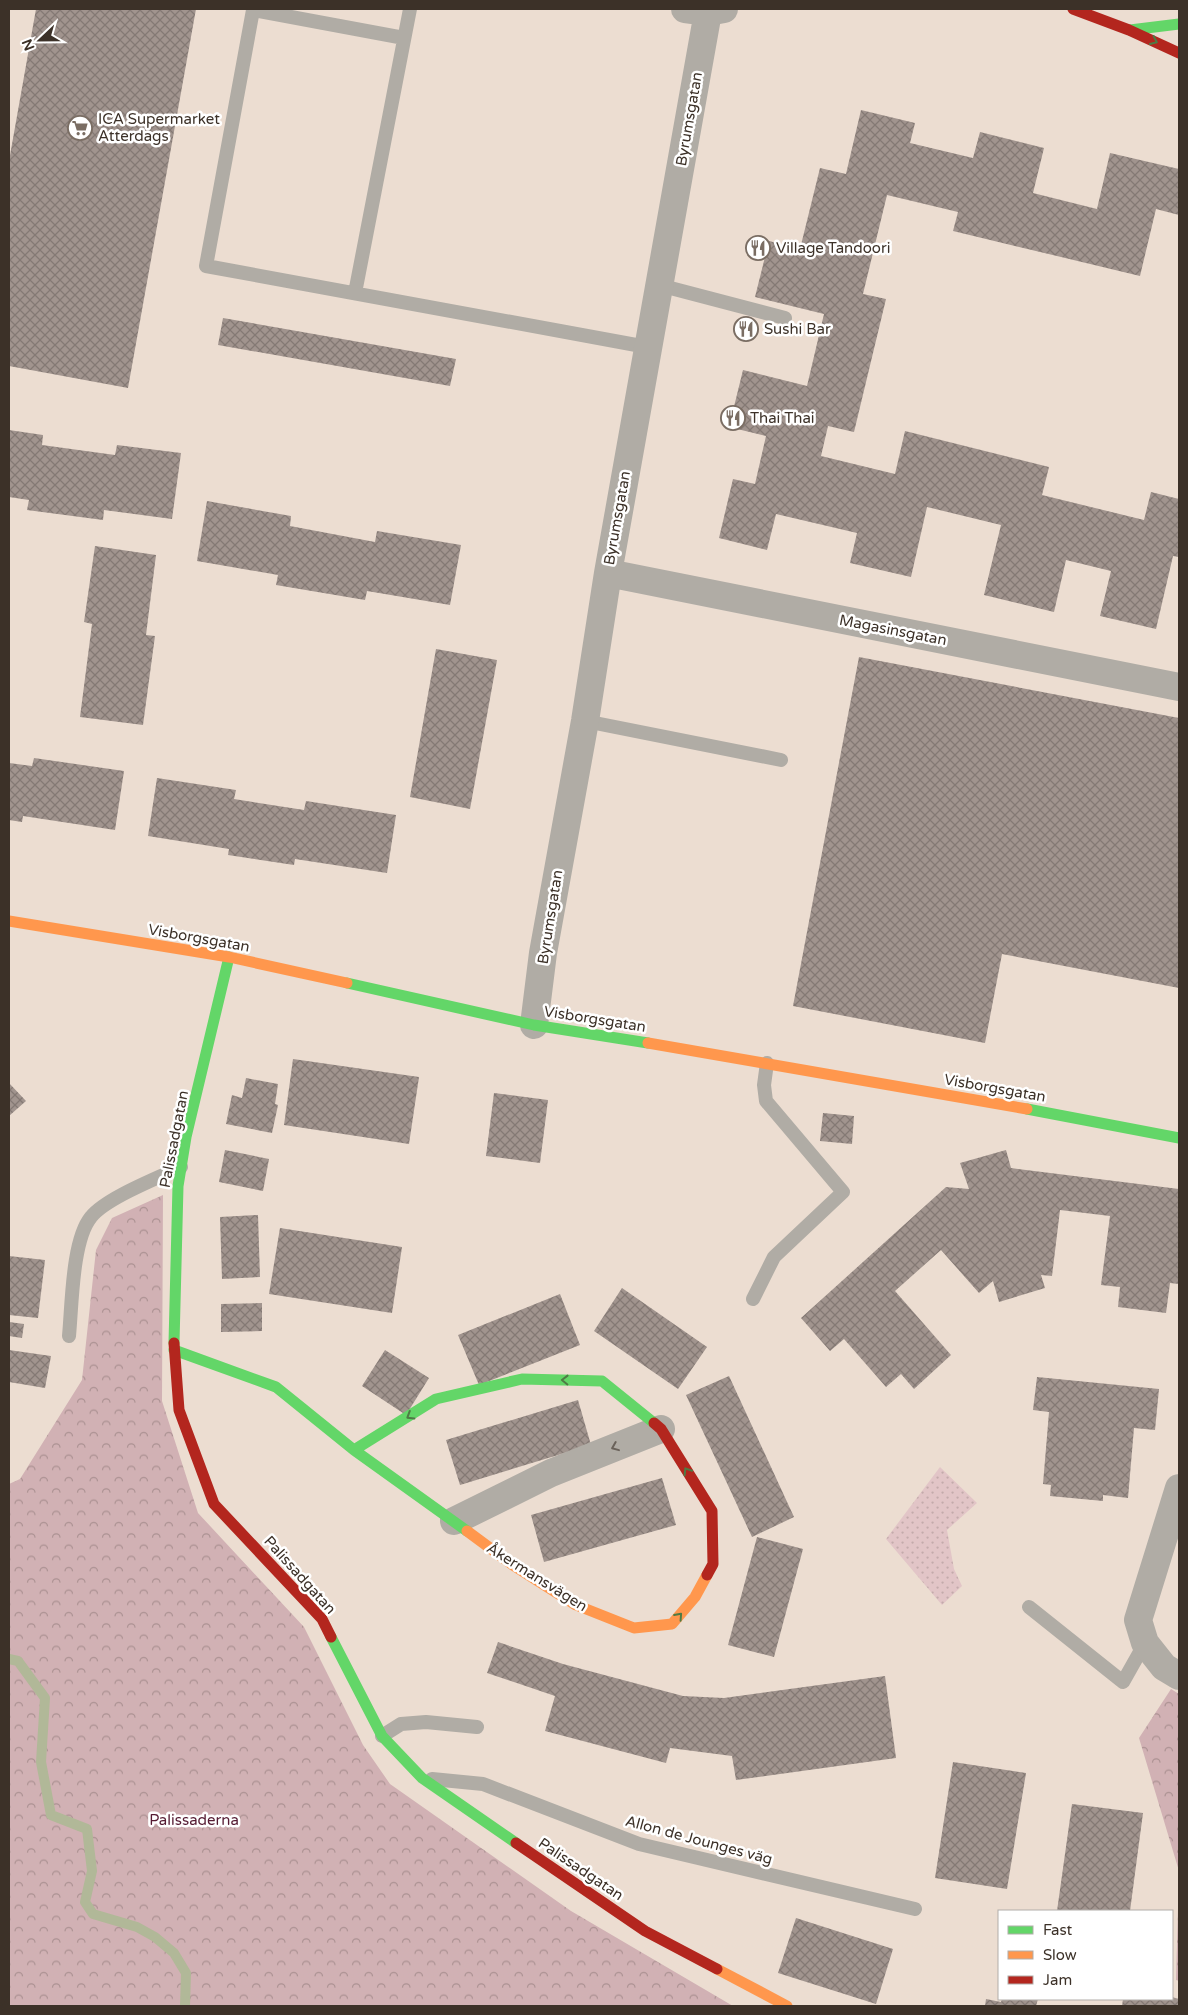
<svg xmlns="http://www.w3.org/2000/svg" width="1188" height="2015" font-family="'Varela Round',sans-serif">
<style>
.grass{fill:url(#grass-dots)}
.forest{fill:url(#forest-crowns)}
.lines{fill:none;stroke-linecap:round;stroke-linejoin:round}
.stream{stroke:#b1b898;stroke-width:10}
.building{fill:url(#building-cross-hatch)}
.lane{stroke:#b0aca5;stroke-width:14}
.street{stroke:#b0aca5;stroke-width:28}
.fast{stroke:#63d668;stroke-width:11}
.slow{stroke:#ff974d;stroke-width:11}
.jam{stroke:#b3261e;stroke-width:11}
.oneway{stroke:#4e7b45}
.oneway2{stroke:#6a625a}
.labels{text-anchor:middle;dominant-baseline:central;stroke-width:5;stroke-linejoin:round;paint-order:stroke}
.poi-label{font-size:15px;fill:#3c3128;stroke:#fff;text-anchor:start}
.street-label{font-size:15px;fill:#3c3128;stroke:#fff}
.park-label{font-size:15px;fill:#551b33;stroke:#fff}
</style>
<defs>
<pattern id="grass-dots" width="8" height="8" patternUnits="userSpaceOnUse" patternTransform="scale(1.25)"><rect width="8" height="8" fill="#e2c5c7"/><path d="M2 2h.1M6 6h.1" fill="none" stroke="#c3aaab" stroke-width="1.8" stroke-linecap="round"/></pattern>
<pattern id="forest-crowns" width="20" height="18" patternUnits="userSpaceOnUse" patternTransform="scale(1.25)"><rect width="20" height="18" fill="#d1b1b4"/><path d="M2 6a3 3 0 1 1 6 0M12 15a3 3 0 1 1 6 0" fill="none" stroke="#ab9192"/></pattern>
<pattern id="building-cross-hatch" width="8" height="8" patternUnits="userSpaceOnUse" patternTransform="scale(1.25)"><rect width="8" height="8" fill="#a1948e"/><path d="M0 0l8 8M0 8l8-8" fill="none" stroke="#847974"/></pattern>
</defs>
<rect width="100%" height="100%" fill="#ecddd1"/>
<path class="grass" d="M 940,1467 L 977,1503 L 947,1530 L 954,1569 L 962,1586 L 942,1605 L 886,1539 Z"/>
<path class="forest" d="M 163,1195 L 162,1401 L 198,1513 L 304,1627 L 363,1745 L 390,1784 L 571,1911 L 733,2006 L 9,2006 L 9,1484 L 20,1479 L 82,1380 L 96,1250 L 112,1218 Z
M 1171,1689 L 1179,1694 L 1179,1981 L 1176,1980 L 1179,1871 L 1139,1738 Z"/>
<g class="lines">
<path class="stream" d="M 9,1659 L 18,1661 L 45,1698 L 41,1762 L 51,1815 L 87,1829 L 92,1871 L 85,1902 L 93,1914 L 137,1927 L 155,1937 L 174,1953 L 186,1973 L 185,2006"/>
</g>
<path class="building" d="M 36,9 L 196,9 L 128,388 L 9,366 L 9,161 Z
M 861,110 L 915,123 L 910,143 L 973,158 L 980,132 L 1044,148 L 1033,193 L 1097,209 L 1110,153 L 1179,169 L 1179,215 L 1156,209 L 1140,276 L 953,231 L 958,212 L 887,195 L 863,294 L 886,299 L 854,432 L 828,426 L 821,456 L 895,474 L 905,431 L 1049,467 L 1042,495 L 1144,520 L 1151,492 L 1179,499 L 1179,557 L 1173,556 L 1156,629 L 1100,616 L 1111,571 L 1066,560 L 1054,612 L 984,595 L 1001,525 L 927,507 L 911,577 L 850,563 L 857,533 L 776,514 L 767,550 L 719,538 L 733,479 L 755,484 L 766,436 L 729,427 L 743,370 L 807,386 L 824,314 L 755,297 L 769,241 L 800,249 L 820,168 L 846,174 Z
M 223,318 L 456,359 L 450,386 L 218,345 Z
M 9,430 L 43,435 L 42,445 L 115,455 L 117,445 L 181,453 L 172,519 L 104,510 L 103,520 L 27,510 L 29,500 L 9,497 Z
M 207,501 L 291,516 L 290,526 L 375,542 L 377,531 L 461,545 L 450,605 L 367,591 L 365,600 L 276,585 L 278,575 L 197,561 Z
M 95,546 L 156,555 L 146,635 L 155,636 L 143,725 L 80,717 L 92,624 L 84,622 Z
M 436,649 L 497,660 L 470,809 L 410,797 Z
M 859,657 L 1179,718 L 1179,988 L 1002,954 L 985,1043 L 793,1006 Z
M 34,758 L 124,771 L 115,830 L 23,816 L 22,822 L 9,820 L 9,763 L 32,766 Z
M 157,778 L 236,790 L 234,799 L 304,810 L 306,801 L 396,815 L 387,873 L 295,859 L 294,865 L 228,855 L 229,849 L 148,836 Z
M 293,1059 L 419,1077 L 409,1144 L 284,1125 Z
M 246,1078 L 278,1084 L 275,1104 L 278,1105 L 272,1133 L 226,1124 L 232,1095 L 242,1098 Z
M 9,1083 L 26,1101 L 9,1116 Z
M 494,1093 L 548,1100 L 540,1163 L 486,1156 Z
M 823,1113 L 854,1116 L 852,1144 L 820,1141 Z
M 225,1150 L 269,1159 L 263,1191 L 219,1182 Z
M 1006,1150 L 1011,1168 L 1179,1189 L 1179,1284 L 1170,1283 L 1166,1313 L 1118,1307 L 1120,1287 L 1101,1285 L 1110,1216 L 1060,1210 L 1052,1276 L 1041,1275 L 1045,1288 L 999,1302 L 993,1281 L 979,1293 L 941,1250 L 895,1291 L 951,1355 L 914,1389 L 901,1374 L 886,1387 L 844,1339 L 830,1351 L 801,1318 L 946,1187 L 969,1189 L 960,1163 Z
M 258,1215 L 260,1277 L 222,1279 L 220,1217 Z
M 280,1228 L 402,1247 L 392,1313 L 269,1294 Z
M 9,1256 L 45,1260 L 38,1318 L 9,1315 Z
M 622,1288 L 707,1347 L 678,1389 L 594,1331 Z
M 560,1294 L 580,1345 L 479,1385 L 458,1335 Z
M 262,1303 L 262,1331 L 221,1332 L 221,1304 Z
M 9,1322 L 24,1324 L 22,1338 L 9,1336 Z
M 9,1350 L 51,1356 L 45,1388 L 9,1382 Z
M 385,1350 L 429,1378 L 406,1415 L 362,1386 Z
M 729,1376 L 794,1517 L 752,1537 L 686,1395 Z
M 1037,1377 L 1159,1389 L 1155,1430 L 1134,1428 L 1128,1498 L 1103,1495 L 1103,1501 L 1050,1496 L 1051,1485 L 1043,1484 L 1049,1412 L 1033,1410 Z
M 578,1400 L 591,1445 L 460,1485 L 446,1440 Z
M 662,1478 L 676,1525 L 544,1562 L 531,1515 Z
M 757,1537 L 803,1549 L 774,1657 L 728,1645 Z
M 498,1642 L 563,1664 L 683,1696 L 724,1698 L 885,1676 L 896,1758 L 736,1780 L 732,1756 L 670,1748 L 666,1763 L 545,1731 L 555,1696 L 487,1673 Z
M 953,1762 L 1026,1773 L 1007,1889 L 935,1878 Z
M 1072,1804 L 1143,1813 L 1130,1911 L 1057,1911 Z
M 796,1918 L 893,1949 L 876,2004 L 778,1973 Z
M 1172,1997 L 1179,1999 L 1179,2006 L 1122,2006 L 1123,1999 L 1172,1999 Z
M 986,1999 L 1001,2002 L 1002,1999 L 1038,1999 L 1036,2006 L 985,2006 Z"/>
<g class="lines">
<path class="lane" d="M 404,38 L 253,10 L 206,266 L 647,347
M 659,285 L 785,318
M 355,293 L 410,9
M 585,721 L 781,760
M 753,1299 L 774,1257 L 843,1192 L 766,1101 L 764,1085 L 767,1063
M 69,1336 C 72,1305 72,1240 91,1217 C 106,1198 158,1178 181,1167
M 1029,1607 L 1123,1682 L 1145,1643
M 382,1736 L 401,1724 L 426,1722 L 477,1727
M 432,1779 L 483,1784 L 639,1844 L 915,1909"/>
<path class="street" d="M 685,9 L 708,12 L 724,9
M 608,573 L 1179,687
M 534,1025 L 543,953 L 585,721 L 608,573 L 708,12
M 1179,1488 L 1138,1620 L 1145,1643 L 1164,1667 L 1179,1676
M 454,1521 L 551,1473 L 661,1429"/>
<path class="fast" d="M 1130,30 L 1179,24
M 347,983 L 534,1025 L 648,1043
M 1027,1109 L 1179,1138
M 174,1343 L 178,1186 L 186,1137 L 229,957
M 174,1350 L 276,1387 L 354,1450 L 467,1531
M 354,1450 L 436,1399 L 522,1379 L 602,1381 L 654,1423
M 331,1637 L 382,1736 L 422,1778 L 516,1843"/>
<path class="slow" d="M 9,921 L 229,957 L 347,983
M 648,1043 L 1027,1109
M 467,1531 L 513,1565 L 576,1605 L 634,1628 L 672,1624 L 695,1597 L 707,1575
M 717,1969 L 787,2006"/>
<path class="jam" d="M 1073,9 L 1129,30 L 1179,53
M 174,1343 L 179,1410 L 214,1504 L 322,1619 L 331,1637
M 654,1423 L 661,1429 L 712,1511 L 713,1564 L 707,1575
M 516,1843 L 645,1931 L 717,1969"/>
</g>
<defs><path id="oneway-chevron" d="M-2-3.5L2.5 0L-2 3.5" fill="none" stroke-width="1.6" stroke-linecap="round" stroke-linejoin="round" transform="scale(1.25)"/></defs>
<g class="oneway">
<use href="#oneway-chevron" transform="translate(1154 41) rotate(25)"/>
<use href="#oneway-chevron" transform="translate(565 1380) rotate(-179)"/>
<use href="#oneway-chevron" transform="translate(410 1416) rotate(148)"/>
<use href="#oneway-chevron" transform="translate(687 1471) rotate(-122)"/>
<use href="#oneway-chevron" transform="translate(679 1616) rotate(-48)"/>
</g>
<use class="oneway2" href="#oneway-chevron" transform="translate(615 1447) rotate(158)"/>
<defs>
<symbol id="supermarket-ring" viewBox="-11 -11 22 22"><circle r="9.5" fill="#fff" stroke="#7a6d63" stroke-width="1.5"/><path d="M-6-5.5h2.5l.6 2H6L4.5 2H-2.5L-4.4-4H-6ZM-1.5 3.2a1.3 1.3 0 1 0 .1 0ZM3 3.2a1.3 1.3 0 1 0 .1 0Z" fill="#7a6d63"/></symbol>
<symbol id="restaurant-ring" viewBox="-11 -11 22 22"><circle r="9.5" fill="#fff" stroke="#7a6d63" stroke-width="1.5"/><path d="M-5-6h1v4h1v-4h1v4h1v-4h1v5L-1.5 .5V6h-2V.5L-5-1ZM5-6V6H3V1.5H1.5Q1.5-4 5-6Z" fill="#7a6d63"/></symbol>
</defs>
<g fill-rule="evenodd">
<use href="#supermarket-ring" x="66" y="114" width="28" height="28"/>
<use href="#restaurant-ring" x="744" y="234" width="28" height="28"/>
<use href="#restaurant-ring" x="732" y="315" width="28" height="28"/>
<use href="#restaurant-ring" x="719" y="404" width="28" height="28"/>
</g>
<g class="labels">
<g class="poi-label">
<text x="98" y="119">ICA Supermarket<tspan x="98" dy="17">Atterdags</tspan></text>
<text x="776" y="248">Village Tandoori</text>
<text x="764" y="329">Sushi Bar</text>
<text x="750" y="418">Thai Thai</text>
</g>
<g class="street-label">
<text transform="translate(689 119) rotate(-80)">Byrumsgatan</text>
<text transform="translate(617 518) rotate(-80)">Byrumsgatan</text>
<text transform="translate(893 630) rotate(11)">Magasinsgatan</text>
<text transform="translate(550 917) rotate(-81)">Byrumsgatan</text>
<text transform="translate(199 938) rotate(10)">Visborgsgatan</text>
<text transform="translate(595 1019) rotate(9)">Visborgsgatan</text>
<text transform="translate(995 1088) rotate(10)">Visborgsgatan</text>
<text transform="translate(174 1139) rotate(-79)">Palissadgatan</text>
<text transform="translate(300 1575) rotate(48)">Palissadgatan</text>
<text transform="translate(537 1577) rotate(32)">Åkermansvägen</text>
<text transform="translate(699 1840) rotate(15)">Allon de Jounges väg</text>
<text transform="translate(581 1869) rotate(34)">Palissadgatan</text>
</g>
<g class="park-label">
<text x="194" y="1820">Palissaderna</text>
</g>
</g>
<rect width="1188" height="2015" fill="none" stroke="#3c3128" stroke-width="20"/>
<rect x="998" y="1910" width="175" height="90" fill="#ffffff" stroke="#b1ada9"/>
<rect x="1008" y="1926" width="25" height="8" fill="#63d668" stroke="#b1ada9"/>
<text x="1043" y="1935" font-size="15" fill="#3c3128">Fast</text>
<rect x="1008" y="1951" width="25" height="8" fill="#ff974d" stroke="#b1ada9"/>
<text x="1043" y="1960" font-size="15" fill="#3c3128">Slow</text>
<rect x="1008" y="1976" width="25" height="8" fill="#b3261e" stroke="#b1ada9"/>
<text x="1043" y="1985" font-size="15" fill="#3c3128">Jam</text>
<g transform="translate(40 40) rotate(248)" stroke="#ffffff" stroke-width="4" paint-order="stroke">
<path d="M0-4L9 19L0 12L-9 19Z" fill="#3c3128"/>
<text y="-8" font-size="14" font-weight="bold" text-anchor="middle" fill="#3c3128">N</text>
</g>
</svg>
